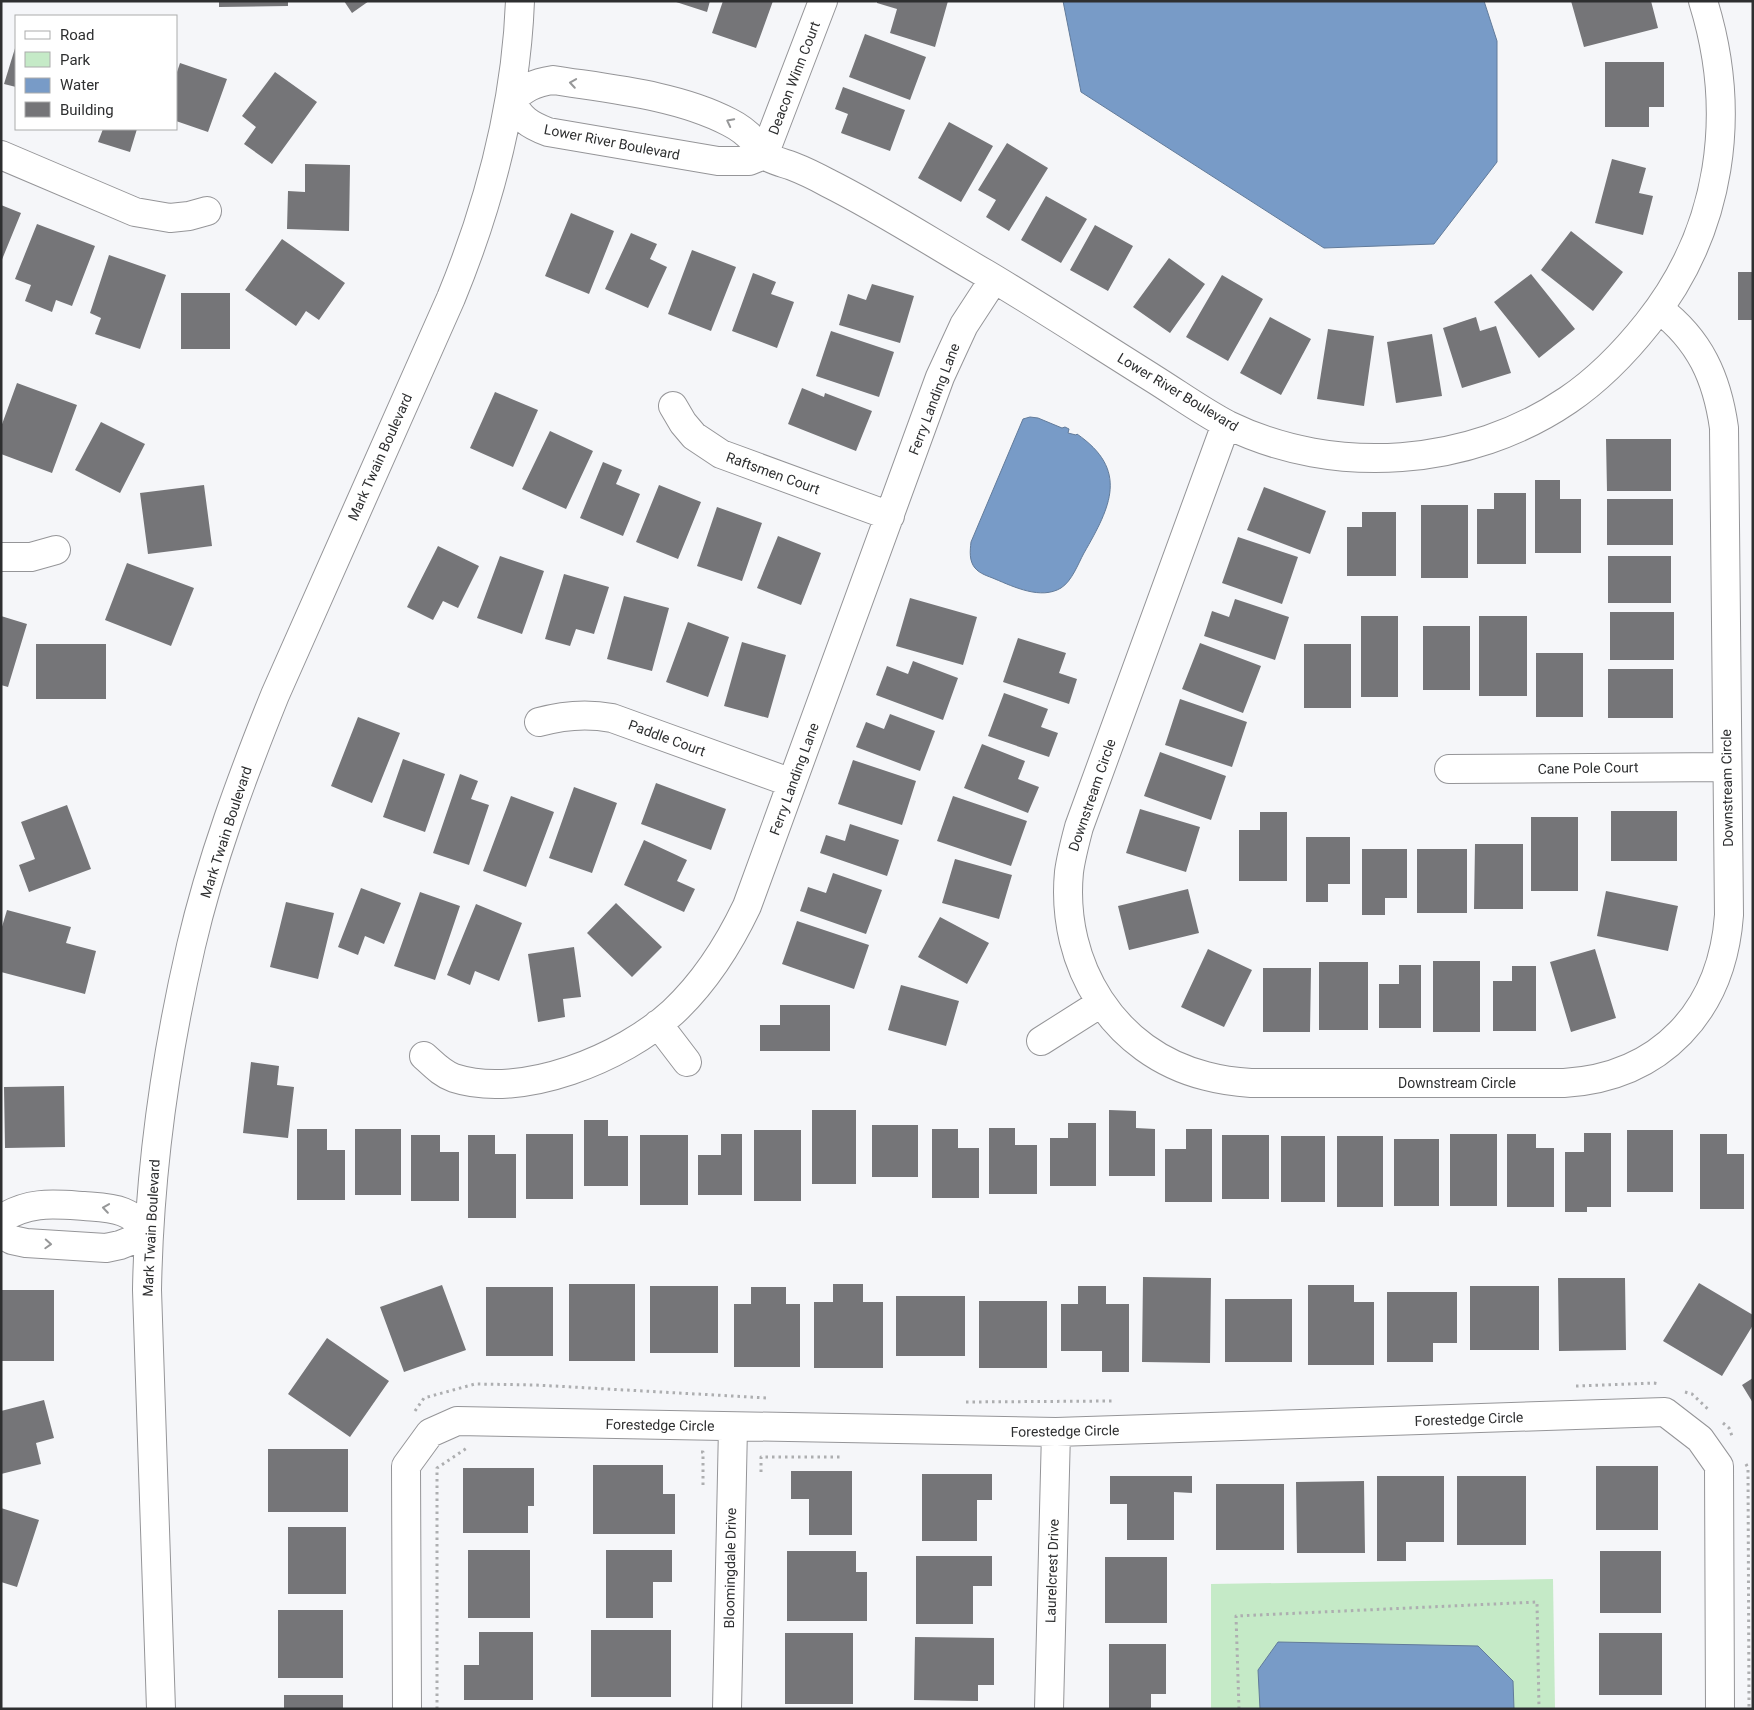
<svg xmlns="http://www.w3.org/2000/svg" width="1754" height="1710" font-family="Roboto,sans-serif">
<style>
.green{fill:#c5eac7}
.water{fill:#789bc7;stroke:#627b9a}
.building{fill:#757578}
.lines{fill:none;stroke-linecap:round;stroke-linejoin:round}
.minor-casing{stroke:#959598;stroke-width:30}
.path{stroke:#adaeb0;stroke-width:3;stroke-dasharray:2.5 4;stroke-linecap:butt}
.minor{stroke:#fff;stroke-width:28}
.oneway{stroke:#969798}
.labels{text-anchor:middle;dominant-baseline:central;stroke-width:5;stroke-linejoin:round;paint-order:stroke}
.street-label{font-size:14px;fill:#2e2f30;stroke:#fff}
</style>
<rect width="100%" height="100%" fill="#f5f6f9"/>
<path class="green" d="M 1553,1579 L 1555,1709 L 1211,1709 L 1211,1584 Z"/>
<path class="water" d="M 1063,1 L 1484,1 L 1497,41 L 1497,162 L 1434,244 L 1324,248 L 1081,92 Z
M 1030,417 L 1038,418 L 1062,428 L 1065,427 L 1069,429 L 1068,433 L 1076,435 L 1077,434 C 1129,470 1111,506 1084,553 C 1078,564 1072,581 1061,588 C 1041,600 1014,587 995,579 C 988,576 980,574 975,568 C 969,561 970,551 971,542 L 1023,419 Z
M 1278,1642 L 1478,1646 L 1513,1681 L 1514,1709 L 1260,1709 L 1258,1670 Z"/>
<path class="building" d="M 219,1 L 288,1 L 288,6 L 219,7 Z
M 344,1 L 369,1 L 352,13 Z
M 673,1 L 710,1 L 707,12 Z
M 723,1 L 773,1 L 756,48 L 712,33 Z
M 877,1 L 948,1 L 935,47 L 890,33 L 897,9 L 877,3 Z
M 1571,1 L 1651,1 L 1658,28 L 1584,47 Z
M 865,34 L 926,57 L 910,100 L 849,77 Z
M 16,45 L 16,87 L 4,84 Z
M 1605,62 L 1664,62 L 1664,107 L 1649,107 L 1649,127 L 1605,127 Z
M 180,63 L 227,79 L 208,132 L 176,121 L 176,75 Z
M 275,72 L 317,102 L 272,164 L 244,144 L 256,127 L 242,116 Z
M 843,87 L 905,110 L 890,151 L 841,133 L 848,114 L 835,109 Z
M 949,122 L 993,146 L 961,202 L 918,178 Z
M 103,129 L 137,129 L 130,152 L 98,142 Z
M 1007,143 L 1048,168 L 1009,231 L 986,217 L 996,200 L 978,190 Z
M 1612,159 L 1646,168 L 1639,193 L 1653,196 L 1643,235 L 1595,223 Z
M 305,164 L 350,165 L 349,231 L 287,229 L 288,191 L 305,192 Z
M 1046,196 L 1087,219 L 1061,263 L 1021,240 Z
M 1,205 L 21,213 L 1,262 Z
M 571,213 L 614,231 L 589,294 L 545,276 Z
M 37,224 L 95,246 L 72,306 L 56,300 L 52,312 L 25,301 L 31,285 L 15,279 Z
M 1095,225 L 1133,246 L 1108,291 L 1070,270 Z
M 1571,231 L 1623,272 L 1593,311 L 1541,270 Z
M 631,233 L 657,244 L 650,259 L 667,267 L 648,308 L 605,289 Z
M 282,239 L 345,283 L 319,320 L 306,311 L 296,326 L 245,290 Z
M 692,250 L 736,267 L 711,331 L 668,314 Z
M 109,255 L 166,275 L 140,349 L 95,334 L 101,318 L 90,313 Z
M 1169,258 L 1205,284 L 1170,333 L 1133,307 Z
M 1738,272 L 1753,272 L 1753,320 L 1738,320 Z
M 753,273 L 776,282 L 771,294 L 794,302 L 777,348 L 732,331 Z
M 1531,274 L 1575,329 L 1539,358 L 1494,302 Z
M 1222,275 L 1263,299 L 1228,361 L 1186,337 Z
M 872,284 L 914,296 L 900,343 L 839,325 L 848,294 L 866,300 Z
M 181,293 L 230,293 L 230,349 L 181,349 Z
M 1270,317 L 1311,339 L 1281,395 L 1240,373 Z
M 1476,317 L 1480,331 L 1496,326 L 1511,373 L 1462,388 L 1443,328 Z
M 1328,329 L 1374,336 L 1364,406 L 1317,399 Z
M 831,331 L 894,352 L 879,397 L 816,376 Z
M 1432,334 L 1442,396 L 1396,403 L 1387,342 Z
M 17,383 L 77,405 L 52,473 L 1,454 L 1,427 Z
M 802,388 L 824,397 L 825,393 L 872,411 L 856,451 L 788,424 Z
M 495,392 L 538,410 L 513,467 L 470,448 Z
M 101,422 L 145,444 L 120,493 L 75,470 Z
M 550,431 L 593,451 L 566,509 L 522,489 Z
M 1606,439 L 1671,439 L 1671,491 L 1607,491 Z
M 603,462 L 622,470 L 616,484 L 640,494 L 623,536 L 580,518 Z
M 1535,480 L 1560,480 L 1560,499 L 1581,499 L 1581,553 L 1535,553 Z
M 204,485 L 212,546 L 148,554 L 140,493 Z
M 659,485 L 701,502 L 678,559 L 636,542 Z
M 1264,487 L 1326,511 L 1310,554 L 1247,530 Z
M 1494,493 L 1526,493 L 1526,564 L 1477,564 L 1477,509 L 1494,509 Z
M 1607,499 L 1673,499 L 1673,545 L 1607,545 Z
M 1421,505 L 1468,505 L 1468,578 L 1421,578 Z
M 717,507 L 762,523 L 742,581 L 697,566 Z
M 1362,512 L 1396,512 L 1396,576 L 1347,576 L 1347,527 L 1362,527 Z
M 778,536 L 821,553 L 801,605 L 757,588 Z
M 1238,537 L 1298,557 L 1282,604 L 1222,583 Z
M 438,546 L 479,566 L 458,608 L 443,601 L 433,620 L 407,607 Z
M 500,556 L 544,571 L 522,634 L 477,618 Z
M 1608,556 L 1671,556 L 1671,603 L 1608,603 Z
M 127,563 L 194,588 L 171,646 L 105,620 Z
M 564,574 L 609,587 L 594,634 L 576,629 L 570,646 L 545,639 Z
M 624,596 L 669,608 L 652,671 L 607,659 Z
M 910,598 L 977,617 L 963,665 L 896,646 Z
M 1235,599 L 1289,617 L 1275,660 L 1204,636 L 1212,611 L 1229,617 Z
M 1610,612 L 1674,612 L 1674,660 L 1610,660 Z
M 1,616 L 27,624 L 8,687 L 1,685 Z
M 1361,616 L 1398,616 L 1398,697 L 1361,697 Z
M 1479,616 L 1527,616 L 1527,696 L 1479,696 Z
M 688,622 L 729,637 L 708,697 L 666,682 Z
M 1423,626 L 1470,626 L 1470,690 L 1423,690 Z
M 1018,638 L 1066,653 L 1059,673 L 1077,679 L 1069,704 L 1003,682 Z
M 742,642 L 786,655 L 768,718 L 724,706 Z
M 1200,643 L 1261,666 L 1243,713 L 1182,689 Z
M 36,644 L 106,644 L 106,699 L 36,699 Z
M 1304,644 L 1351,644 L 1351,708 L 1304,708 Z
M 1536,653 L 1583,653 L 1583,717 L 1536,717 Z
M 913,661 L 958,678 L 943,720 L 876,695 L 887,666 L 908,674 Z
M 1608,669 L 1673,669 L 1673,718 L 1608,718 Z
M 1004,693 L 1048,709 L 1041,727 L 1058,733 L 1049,757 L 988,736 Z
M 1180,699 L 1247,722 L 1232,767 L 1165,745 Z
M 890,714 L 935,731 L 920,771 L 856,747 L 866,722 L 884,729 Z
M 358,717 L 400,733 L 372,803 L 331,786 Z
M 982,744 L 1025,761 L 1018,779 L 1039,787 L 1028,813 L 964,788 Z
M 1160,752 L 1226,776 L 1211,820 L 1144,796 Z
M 403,759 L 445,774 L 425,832 L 383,817 Z
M 853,760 L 916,781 L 902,825 L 838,804 Z
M 460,774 L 478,781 L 471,799 L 489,805 L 469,865 L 433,853 Z
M 656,783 L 726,809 L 711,850 L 641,824 Z
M 574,787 L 617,803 L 592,873 L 549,858 Z
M 511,796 L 554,812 L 526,887 L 483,871 Z
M 953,796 L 1027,821 L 1011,866 L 937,841 Z
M 67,805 L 91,869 L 29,892 L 19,865 L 35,859 L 21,822 Z
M 1140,809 L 1200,827 L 1186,872 L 1126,853 Z
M 1611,811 L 1677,811 L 1677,861 L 1611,861 Z
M 1260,812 L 1287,812 L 1287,881 L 1239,881 L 1239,830 L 1260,830 Z
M 1531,817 L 1578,817 L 1578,891 L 1531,891 Z
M 850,824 L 899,840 L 887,876 L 820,853 L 826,835 L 845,841 Z
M 1306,837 L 1350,837 L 1350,884 L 1328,884 L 1328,902 L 1306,902 Z
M 644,840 L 687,860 L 677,881 L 695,889 L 684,912 L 624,885 Z
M 1475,844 L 1523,844 L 1523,909 L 1474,909 Z
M 1362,849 L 1407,849 L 1407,898 L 1385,898 L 1385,915 L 1362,915 Z
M 1417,849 L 1467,849 L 1467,913 L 1417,913 Z
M 955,859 L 1012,875 L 999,919 L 942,903 Z
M 833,873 L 882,890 L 866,934 L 800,911 L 808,887 L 826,893 Z
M 361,888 L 401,903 L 384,944 L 365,936 L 358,955 L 338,947 Z
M 1188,889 L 1199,933 L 1129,950 L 1118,906 Z
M 1606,891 L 1678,906 L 1668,951 L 1597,936 Z
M 420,892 L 460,906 L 435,980 L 394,966 Z
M 286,902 L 334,913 L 318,979 L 270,967 Z
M 616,903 L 662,947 L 632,977 L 587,933 Z
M 476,904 L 522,923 L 499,981 L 475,971 L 470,985 L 447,975 Z
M 7,910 L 71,927 L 66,943 L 96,951 L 85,994 L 1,972 L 1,930 Z
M 940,917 L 989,943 L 967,984 L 918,957 Z
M 797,921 L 869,945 L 854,989 L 782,964 Z
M 574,947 L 581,997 L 563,999 L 565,1017 L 538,1022 L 528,954 Z
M 1208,949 L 1252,970 L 1224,1027 L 1181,1007 Z
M 1595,949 L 1616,1018 L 1571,1032 L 1550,962 Z
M 1433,961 L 1480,961 L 1480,1032 L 1433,1032 Z
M 1319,962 L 1368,962 L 1368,1030 L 1319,1030 Z
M 1399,965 L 1421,965 L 1421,1028 L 1379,1028 L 1379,984 L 1399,984 Z
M 1512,966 L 1536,966 L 1536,1031 L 1493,1031 L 1493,981 L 1512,981 Z
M 1263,968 L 1311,968 L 1310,1032 L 1263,1032 Z
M 901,985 L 959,1001 L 946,1046 L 888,1030 Z
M 780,1005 L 830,1005 L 830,1051 L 760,1051 L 760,1025 L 780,1025 Z
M 251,1062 L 279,1066 L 277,1085 L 294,1087 L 288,1138 L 243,1133 Z
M 64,1086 L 65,1147 L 5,1148 L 4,1087 Z
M 812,1110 L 856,1110 L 856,1184 L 812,1184 Z
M 1109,1110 L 1136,1111 L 1136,1128 L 1155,1129 L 1155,1176 L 1109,1176 Z
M 584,1120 L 608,1120 L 608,1136 L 628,1136 L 628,1186 L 584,1186 Z
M 1068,1123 L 1096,1123 L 1096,1186 L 1050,1186 L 1050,1138 L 1068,1138 Z
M 872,1125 L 918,1125 L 918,1177 L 872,1177 Z
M 989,1128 L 1015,1128 L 1015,1145 L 1037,1145 L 1037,1194 L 989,1194 Z
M 297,1129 L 327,1129 L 327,1150 L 345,1150 L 345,1200 L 297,1200 Z
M 355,1129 L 401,1129 L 401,1195 L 355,1195 Z
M 932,1129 L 958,1129 L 958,1148 L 979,1148 L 979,1198 L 932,1198 Z
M 1186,1129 L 1212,1129 L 1212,1202 L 1165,1202 L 1165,1149 L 1186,1149 Z
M 754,1130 L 801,1130 L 801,1201 L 754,1201 Z
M 1627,1130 L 1673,1130 L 1673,1192 L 1627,1192 Z
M 1584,1133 L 1611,1133 L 1611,1207 L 1587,1207 L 1587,1212 L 1565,1212 L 1565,1152 L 1584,1152 Z
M 526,1134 L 573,1134 L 573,1199 L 526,1199 Z
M 721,1134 L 742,1134 L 742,1195 L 698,1195 L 698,1155 L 721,1155 Z
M 1450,1134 L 1497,1134 L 1497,1206 L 1450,1206 Z
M 1507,1134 L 1536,1134 L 1536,1148 L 1554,1148 L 1554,1207 L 1507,1207 Z
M 1700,1134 L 1727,1134 L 1727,1154 L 1744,1154 L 1744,1209 L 1700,1209 Z
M 411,1135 L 440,1135 L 440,1152 L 459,1152 L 459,1201 L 411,1201 Z
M 468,1135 L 495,1135 L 495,1154 L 516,1154 L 516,1218 L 468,1218 Z
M 640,1135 L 688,1135 L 688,1205 L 640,1205 Z
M 1222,1135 L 1269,1135 L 1269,1199 L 1222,1199 Z
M 1281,1136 L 1325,1136 L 1325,1202 L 1281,1202 Z
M 1337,1136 L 1383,1136 L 1383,1207 L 1337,1207 Z
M 1394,1139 L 1439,1139 L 1439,1206 L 1394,1206 Z
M 1143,1277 L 1211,1278 L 1210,1363 L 1142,1362 Z
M 1558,1278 L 1625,1278 L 1626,1350 L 1559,1351 Z
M 1699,1283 L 1753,1315 L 1753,1325 L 1722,1376 L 1663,1341 Z
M 569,1284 L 635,1284 L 635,1361 L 569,1361 Z
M 833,1284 L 863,1284 L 863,1302 L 883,1302 L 883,1368 L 814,1368 L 814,1302 L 833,1302 Z
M 442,1285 L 466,1350 L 404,1372 L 380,1307 Z
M 1308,1285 L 1354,1285 L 1354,1302 L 1374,1302 L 1374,1365 L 1308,1365 Z
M 650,1286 L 718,1286 L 718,1353 L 650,1353 Z
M 1078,1286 L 1106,1286 L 1106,1304 L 1129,1304 L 1129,1372 L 1102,1372 L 1102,1351 L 1061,1351 L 1061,1304 L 1078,1304 Z
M 1470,1286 L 1539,1286 L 1539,1350 L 1470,1350 Z
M 486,1287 L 553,1287 L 553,1356 L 486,1356 Z
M 751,1287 L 786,1287 L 786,1304 L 800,1304 L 800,1367 L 734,1367 L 734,1304 L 751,1304 Z
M 1,1290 L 54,1290 L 54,1361 L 1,1361 Z
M 1387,1292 L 1457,1292 L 1457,1343 L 1433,1343 L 1433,1362 L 1387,1362 Z
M 896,1296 L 965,1296 L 965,1356 L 896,1356 Z
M 1225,1299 L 1292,1299 L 1292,1362 L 1225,1362 Z
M 979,1301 L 1047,1301 L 1047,1368 L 979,1368 Z
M 327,1338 L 389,1381 L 350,1437 L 288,1394 Z
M 1753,1378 L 1753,1403 L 1742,1385 Z
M 44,1400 L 54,1438 L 36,1443 L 41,1464 L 1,1474 L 1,1411 Z
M 268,1449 L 348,1449 L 348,1512 L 268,1512 Z
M 593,1465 L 663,1465 L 663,1494 L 675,1494 L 675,1534 L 593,1534 Z
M 1596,1466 L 1658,1466 L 1658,1530 L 1596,1530 Z
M 463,1468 L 534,1468 L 534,1506 L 528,1506 L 528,1533 L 463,1533 Z
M 791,1471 L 852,1471 L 852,1535 L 809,1535 L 809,1499 L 791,1499 Z
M 922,1474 L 992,1474 L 992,1500 L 977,1500 L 977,1541 L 922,1541 Z
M 1110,1476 L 1192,1476 L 1192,1493 L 1174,1492 L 1174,1540 L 1127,1540 L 1127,1504 L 1110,1504 Z
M 1377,1476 L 1444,1476 L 1444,1542 L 1406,1542 L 1406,1561 L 1377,1561 Z
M 1457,1476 L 1526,1476 L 1526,1545 L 1457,1545 Z
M 1364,1481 L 1365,1553 L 1297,1553 L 1296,1482 Z
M 1216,1484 L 1284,1484 L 1284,1550 L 1216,1550 Z
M 1,1508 L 39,1520 L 17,1587 L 1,1582 Z
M 288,1527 L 346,1527 L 346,1594 L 288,1594 Z
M 468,1550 L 530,1550 L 530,1618 L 468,1618 Z
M 606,1550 L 672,1550 L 672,1582 L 653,1582 L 653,1618 L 606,1618 Z
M 787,1551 L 856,1551 L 856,1572 L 867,1572 L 867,1621 L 787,1621 Z
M 1600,1551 L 1661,1551 L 1661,1613 L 1600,1613 Z
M 916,1556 L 992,1556 L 992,1586 L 973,1586 L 973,1624 L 916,1624 Z
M 1105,1557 L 1167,1557 L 1167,1623 L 1105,1623 Z
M 278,1610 L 343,1610 L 343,1678 L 278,1678 Z
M 591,1630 L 671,1630 L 671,1697 L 591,1697 Z
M 479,1632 L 533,1632 L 533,1700 L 464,1700 L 464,1665 L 479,1665 Z
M 785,1633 L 853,1633 L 853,1704 L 785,1704 Z
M 1599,1633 L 1662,1633 L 1662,1695 L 1599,1695 Z
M 915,1637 L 994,1638 L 994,1685 L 978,1685 L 978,1701 L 914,1700 Z
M 1109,1644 L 1166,1644 L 1166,1694 L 1151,1694 L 1151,1709 L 1109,1709 Z
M 284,1695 L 343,1695 L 343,1709 L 284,1709 Z"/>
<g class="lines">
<defs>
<path id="minor" d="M 1,155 L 135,212 L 170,218 L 189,216 L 207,211
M 764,155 L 749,161 L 718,161 L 548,132 C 527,124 522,119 510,101 C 525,88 533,83 553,80 C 610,89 677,95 729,122 C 739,127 747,133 754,141 C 757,145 759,151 763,154 C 770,160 784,163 792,166 C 805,171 817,177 828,183 C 882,210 934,244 986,274 C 1043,308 1098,344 1154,379 C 1178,394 1203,412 1228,425 C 1335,477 1470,467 1568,400 C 1599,379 1625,352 1648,323 C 1722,230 1738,113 1703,1
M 764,155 L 823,1
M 673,406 L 683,423 L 694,436 L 721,454 L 890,516
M 1226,424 L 1079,827 C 1075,842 1071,857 1069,872 C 1060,965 1114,1053 1206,1076 C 1221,1080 1236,1082 1251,1083 L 1564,1083 C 1661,1077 1722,1011 1729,915 L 1724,428 C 1717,378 1700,340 1659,309
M 1,557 L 31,557 L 56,550
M 539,722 C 564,715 586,713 612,718 L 792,783
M 1449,769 L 1726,767
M 658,1024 L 687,1062
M 1041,1041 L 1101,1003
M 424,1056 C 433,1064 442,1074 454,1078 C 522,1100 623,1058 673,1012 C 705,982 728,946 747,906 L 940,377 L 964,325 L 994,279
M 1,1219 C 29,1201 53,1204 84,1206 C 97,1207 111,1207 123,1212 C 133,1216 140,1222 149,1229 L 135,1239 L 120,1245 L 106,1248 L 26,1243 L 12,1240 L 1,1234
M 161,1709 L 147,1290 C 149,1174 165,1059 191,946 C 211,860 242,777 275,695 L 451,298 C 490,203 516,105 520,1
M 407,1709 L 406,1466 L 430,1433 L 457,1421 L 1056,1432 L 1665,1412 L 1700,1439 L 1719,1466 L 1720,1709
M 727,1709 L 733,1427
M 1049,1709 L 1056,1432"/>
</defs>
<use href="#minor" class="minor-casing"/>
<path class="path" d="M 1576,1386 L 1654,1383 L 1659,1384
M 1685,1392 L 1692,1394 L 1709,1410
M 966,1402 L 1113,1401
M 415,1411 L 424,1398 L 475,1384 L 536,1385 L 768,1398
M 1723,1423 L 1729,1428 L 1732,1436
M 701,1452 L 703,1452 L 703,1486
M 1746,1464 L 1748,1468 L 1749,1709
M 761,1472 L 761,1457 L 840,1457
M 437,1709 L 437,1468 L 467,1448
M 1239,1709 L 1236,1616 L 1537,1602 L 1539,1709"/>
<use href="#minor" class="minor"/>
</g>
<defs><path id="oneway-chevron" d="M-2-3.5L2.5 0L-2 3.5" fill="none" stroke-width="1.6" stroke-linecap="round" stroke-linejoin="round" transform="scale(1.25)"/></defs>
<g class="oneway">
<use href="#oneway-chevron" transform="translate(573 83) rotate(-171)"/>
<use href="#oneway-chevron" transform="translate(730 122) rotate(-153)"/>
<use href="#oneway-chevron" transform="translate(106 1208) rotate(-172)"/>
<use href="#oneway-chevron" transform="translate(48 1244) rotate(3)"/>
</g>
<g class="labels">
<g class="street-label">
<text transform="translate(794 78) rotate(-69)">Deacon Winn Court</text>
<text transform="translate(612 142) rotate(11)">Lower River Boulevard</text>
<text transform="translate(1178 392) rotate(31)">Lower River Boulevard</text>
<text transform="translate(934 399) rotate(-69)">Ferry Landing Lane</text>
<text transform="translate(380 457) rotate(-66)">Mark Twain Boulevard</text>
<text transform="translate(773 473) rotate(20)">Raftsmen Court</text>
<text transform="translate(667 738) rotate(20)">Paddle Court</text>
<text transform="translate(1588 768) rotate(-1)">Cane Pole Court</text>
<text transform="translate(794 779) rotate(-70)">Ferry Landing Lane</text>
<text transform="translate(1727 788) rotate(-91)">Downstream Circle</text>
<text transform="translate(1092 795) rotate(-71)">Downstream Circle</text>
<text transform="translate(226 832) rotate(-72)">Mark Twain Boulevard</text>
<text x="1457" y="1083">Downstream Circle</text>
<text transform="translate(151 1228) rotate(-87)">Mark Twain Boulevard</text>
<text transform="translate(1469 1419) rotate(-2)">Forestedge Circle</text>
<text transform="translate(660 1425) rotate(1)">Forestedge Circle</text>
<text transform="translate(1065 1431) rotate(-1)">Forestedge Circle</text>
<text transform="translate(730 1568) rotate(-89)">Bloomingdale Drive</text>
<text transform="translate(1052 1571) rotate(-88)">Laurelcrest Drive</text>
</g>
</g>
<rect width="1754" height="1710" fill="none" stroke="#2e2f30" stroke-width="5"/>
<rect x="15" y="15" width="162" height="115" fill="#ffffff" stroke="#abacac"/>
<rect x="25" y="31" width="25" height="8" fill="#ffffff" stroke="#abacac"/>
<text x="60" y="40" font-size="15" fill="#2e2f30">Road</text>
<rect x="25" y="52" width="25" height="15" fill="#c5eac7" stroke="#abacac"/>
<text x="60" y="65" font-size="15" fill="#2e2f30">Park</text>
<rect x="25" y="78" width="25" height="15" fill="#789bc7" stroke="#abacac"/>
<text x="60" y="90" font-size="15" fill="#2e2f30">Water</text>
<rect x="25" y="102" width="25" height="15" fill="#757578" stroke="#abacac"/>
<text x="60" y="115" font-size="15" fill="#2e2f30">Building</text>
</svg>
